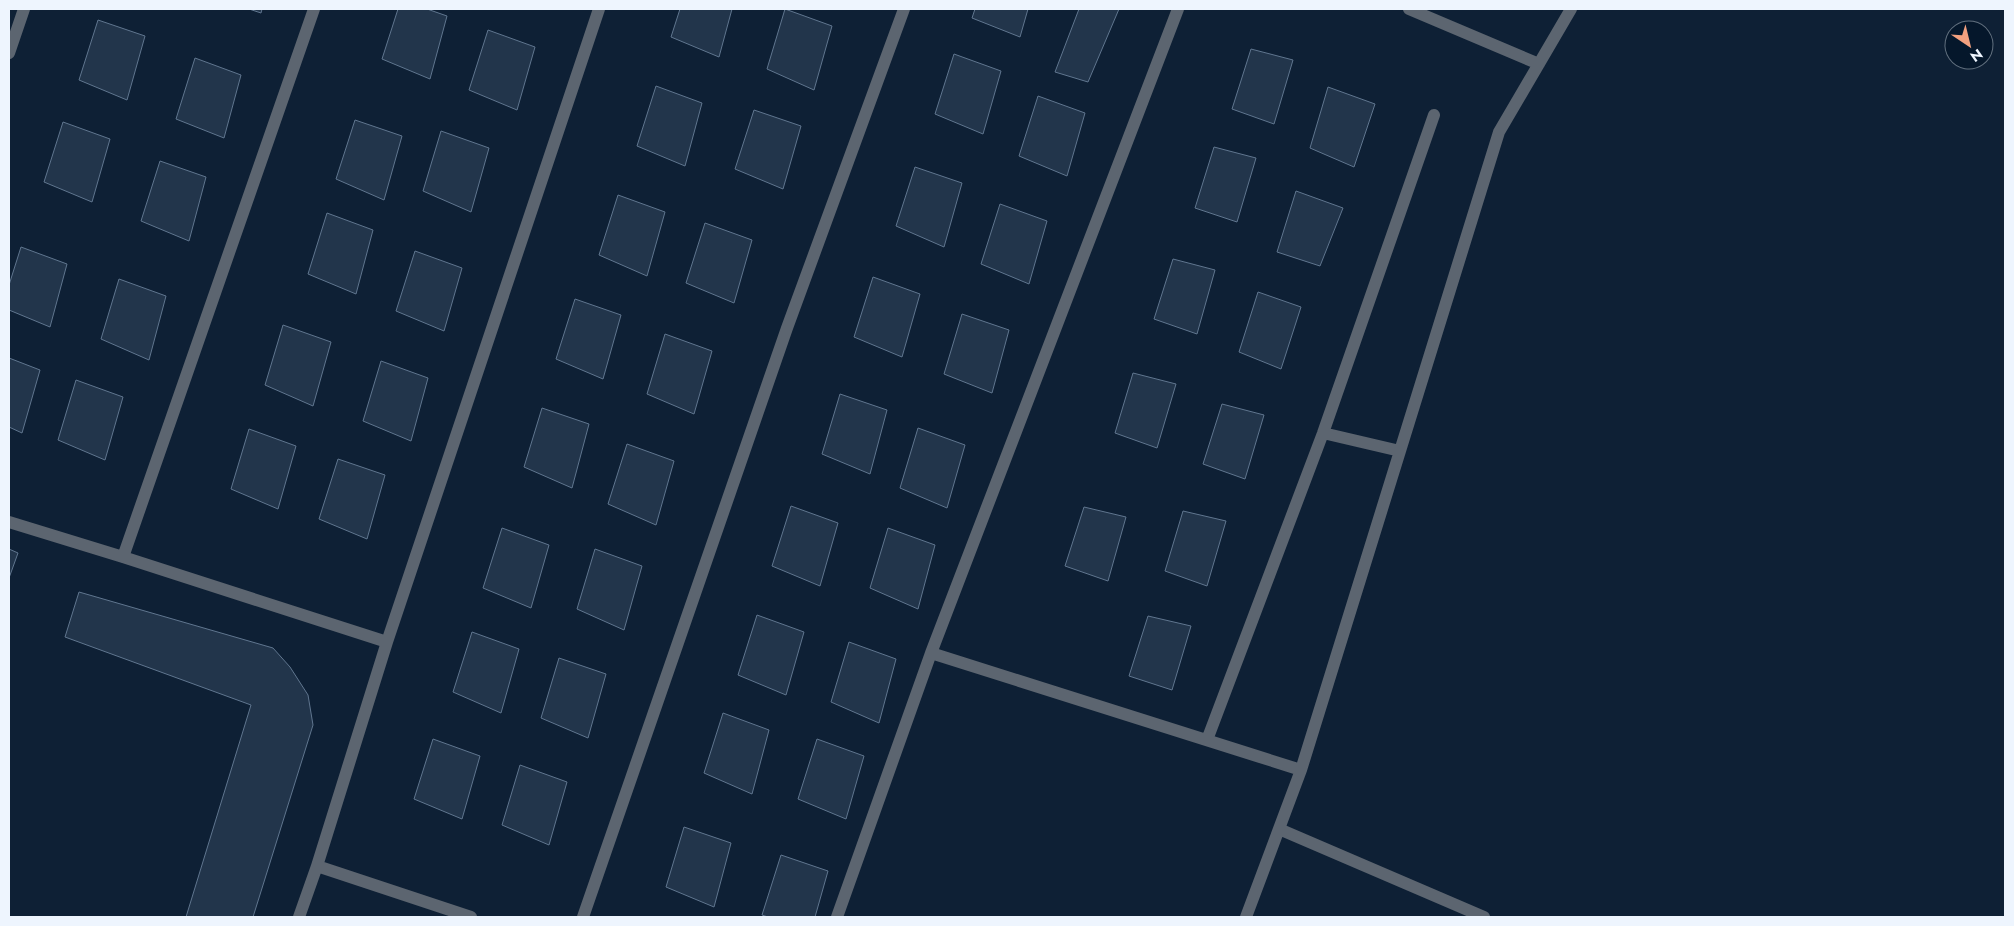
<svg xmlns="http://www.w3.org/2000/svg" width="2014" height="926" font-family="Jost,sans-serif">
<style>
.building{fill:#22354b;stroke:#60768f}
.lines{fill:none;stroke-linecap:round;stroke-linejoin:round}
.street{stroke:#5c6570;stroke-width:12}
</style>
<rect width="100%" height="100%" fill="#0e2035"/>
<path class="building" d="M 249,9 L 262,9 L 261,13 Z
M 398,9 L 427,9 L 447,16 L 430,79 L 382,59 Z
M 680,9 L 732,9 L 719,57 L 671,37 Z
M 785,9 L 832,26 L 814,90 L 767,69 Z
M 975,9 L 1028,9 L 1020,37 L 972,18 Z
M 1079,9 L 1119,9 L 1088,82 L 1055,72 Z
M 98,20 L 145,36 L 127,100 L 79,80 Z
M 488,30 L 535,47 L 517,110 L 469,90 Z
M 1251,49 L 1293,60 L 1274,124 L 1232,109 Z
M 954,54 L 1001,71 L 983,134 L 935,114 Z
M 195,58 L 241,75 L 224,138 L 176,119 Z
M 656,86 L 702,103 L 685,166 L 637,146 Z
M 1328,87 L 1375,104 L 1354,167 L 1310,148 Z
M 1038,96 L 1085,113 L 1067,176 L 1019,156 Z
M 754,110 L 801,126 L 783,189 L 735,169 Z
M 355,120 L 402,136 L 384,200 L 336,179 Z
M 63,122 L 110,139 L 92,202 L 44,182 Z
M 441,131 L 489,148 L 471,212 L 423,191 Z
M 1214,147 L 1256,158 L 1237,222 L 1195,208 Z
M 160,161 L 206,177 L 189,241 L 141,221 Z
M 915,167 L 962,183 L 944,247 L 896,226 Z
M 1296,191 L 1343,208 L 1320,266 L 1277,252 Z
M 618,195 L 665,212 L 647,276 L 599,255 Z
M 1000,204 L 1047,221 L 1029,284 L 981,264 Z
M 327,213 L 373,230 L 356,294 L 308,274 Z
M 705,223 L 752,240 L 734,303 L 686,283 Z
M 21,247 L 67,264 L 50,327 L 9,310 L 9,285 Z
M 415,251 L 462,268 L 444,331 L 396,311 Z
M 1173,259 L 1215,270 L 1197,334 L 1154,319 Z
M 873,277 L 920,294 L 902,357 L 854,337 Z
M 119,279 L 166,296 L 149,360 L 101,339 Z
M 1258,292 L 1301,307 L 1281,369 L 1239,352 Z
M 575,299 L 621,315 L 603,379 L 556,359 Z
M 962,314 L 1009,330 L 992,393 L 944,374 Z
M 283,325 L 331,342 L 313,406 L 265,385 Z
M 665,334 L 712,351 L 694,414 L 647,394 Z
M 9,358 L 40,370 L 22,433 L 9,427 Z
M 381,361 L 428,378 L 411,441 L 363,421 Z
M 1133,373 L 1176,384 L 1157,448 L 1115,433 Z
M 76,380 L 123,397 L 105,460 L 58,440 Z
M 840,394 L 887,410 L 870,474 L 822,454 Z
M 1222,404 L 1264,415 L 1245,479 L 1203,464 Z
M 542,408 L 589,424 L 572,488 L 524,467 Z
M 918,428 L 965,445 L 947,508 L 900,488 Z
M 249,429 L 296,446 L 278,509 L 231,489 Z
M 627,444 L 674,461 L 656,525 L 608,504 Z
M 338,459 L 385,475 L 367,539 L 319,519 Z
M 791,506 L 838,523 L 820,586 L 772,566 Z
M 1084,507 L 1126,517 L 1108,581 L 1065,566 Z
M 1183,511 L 1226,521 L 1207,586 L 1165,571 Z
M 502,528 L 549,545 L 531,608 L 483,588 Z
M 888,528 L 935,545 L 918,609 L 870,588 Z
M 9,549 L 18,553 L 9,578 Z
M 595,549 L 642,566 L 624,630 L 577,609 Z
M 79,592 L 273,648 L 290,667 L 308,695 L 313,725 L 253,917 L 186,917 L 251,705 L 65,637 Z
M 757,615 L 804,632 L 786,695 L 738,675 Z
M 1148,616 L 1191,626 L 1172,690 L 1129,676 Z
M 472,632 L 519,649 L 501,713 L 453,692 Z
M 849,642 L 896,659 L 879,723 L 831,702 Z
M 559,658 L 606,674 L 588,738 L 541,718 Z
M 723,713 L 769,730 L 752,794 L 704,773 Z
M 433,739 L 480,756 L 462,819 L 414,799 Z
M 817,739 L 864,756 L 846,819 L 798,799 Z
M 520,765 L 567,782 L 549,845 L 502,825 Z
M 684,827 L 731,843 L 714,907 L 666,887 Z
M 781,855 L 828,871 L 815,917 L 768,917 L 762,915 Z"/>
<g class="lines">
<path class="street" d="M 1409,9 L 1539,64
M 9,53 L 24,9
M 1323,433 L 1400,451
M 9,522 L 123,557 L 387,642
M 123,557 L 314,9
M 931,653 L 1178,9
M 1207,740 L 1323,433 L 1434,115
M 1279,829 L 1484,917
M 317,866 L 471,917
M 299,917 L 317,866 L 387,642 L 599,9
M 583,917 L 787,328 L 904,9
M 837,917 L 931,653 L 1301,770
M 1246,917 L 1301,770 L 1499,132 L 1571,9"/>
</g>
<rect width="2014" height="926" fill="none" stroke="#eef5fe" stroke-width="20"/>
<g transform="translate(1969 45) rotate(145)"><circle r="24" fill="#05172b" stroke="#62707f"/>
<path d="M0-4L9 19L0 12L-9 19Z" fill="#f2a07f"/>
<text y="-8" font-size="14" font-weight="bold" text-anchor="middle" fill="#eef5fe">N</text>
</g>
</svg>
